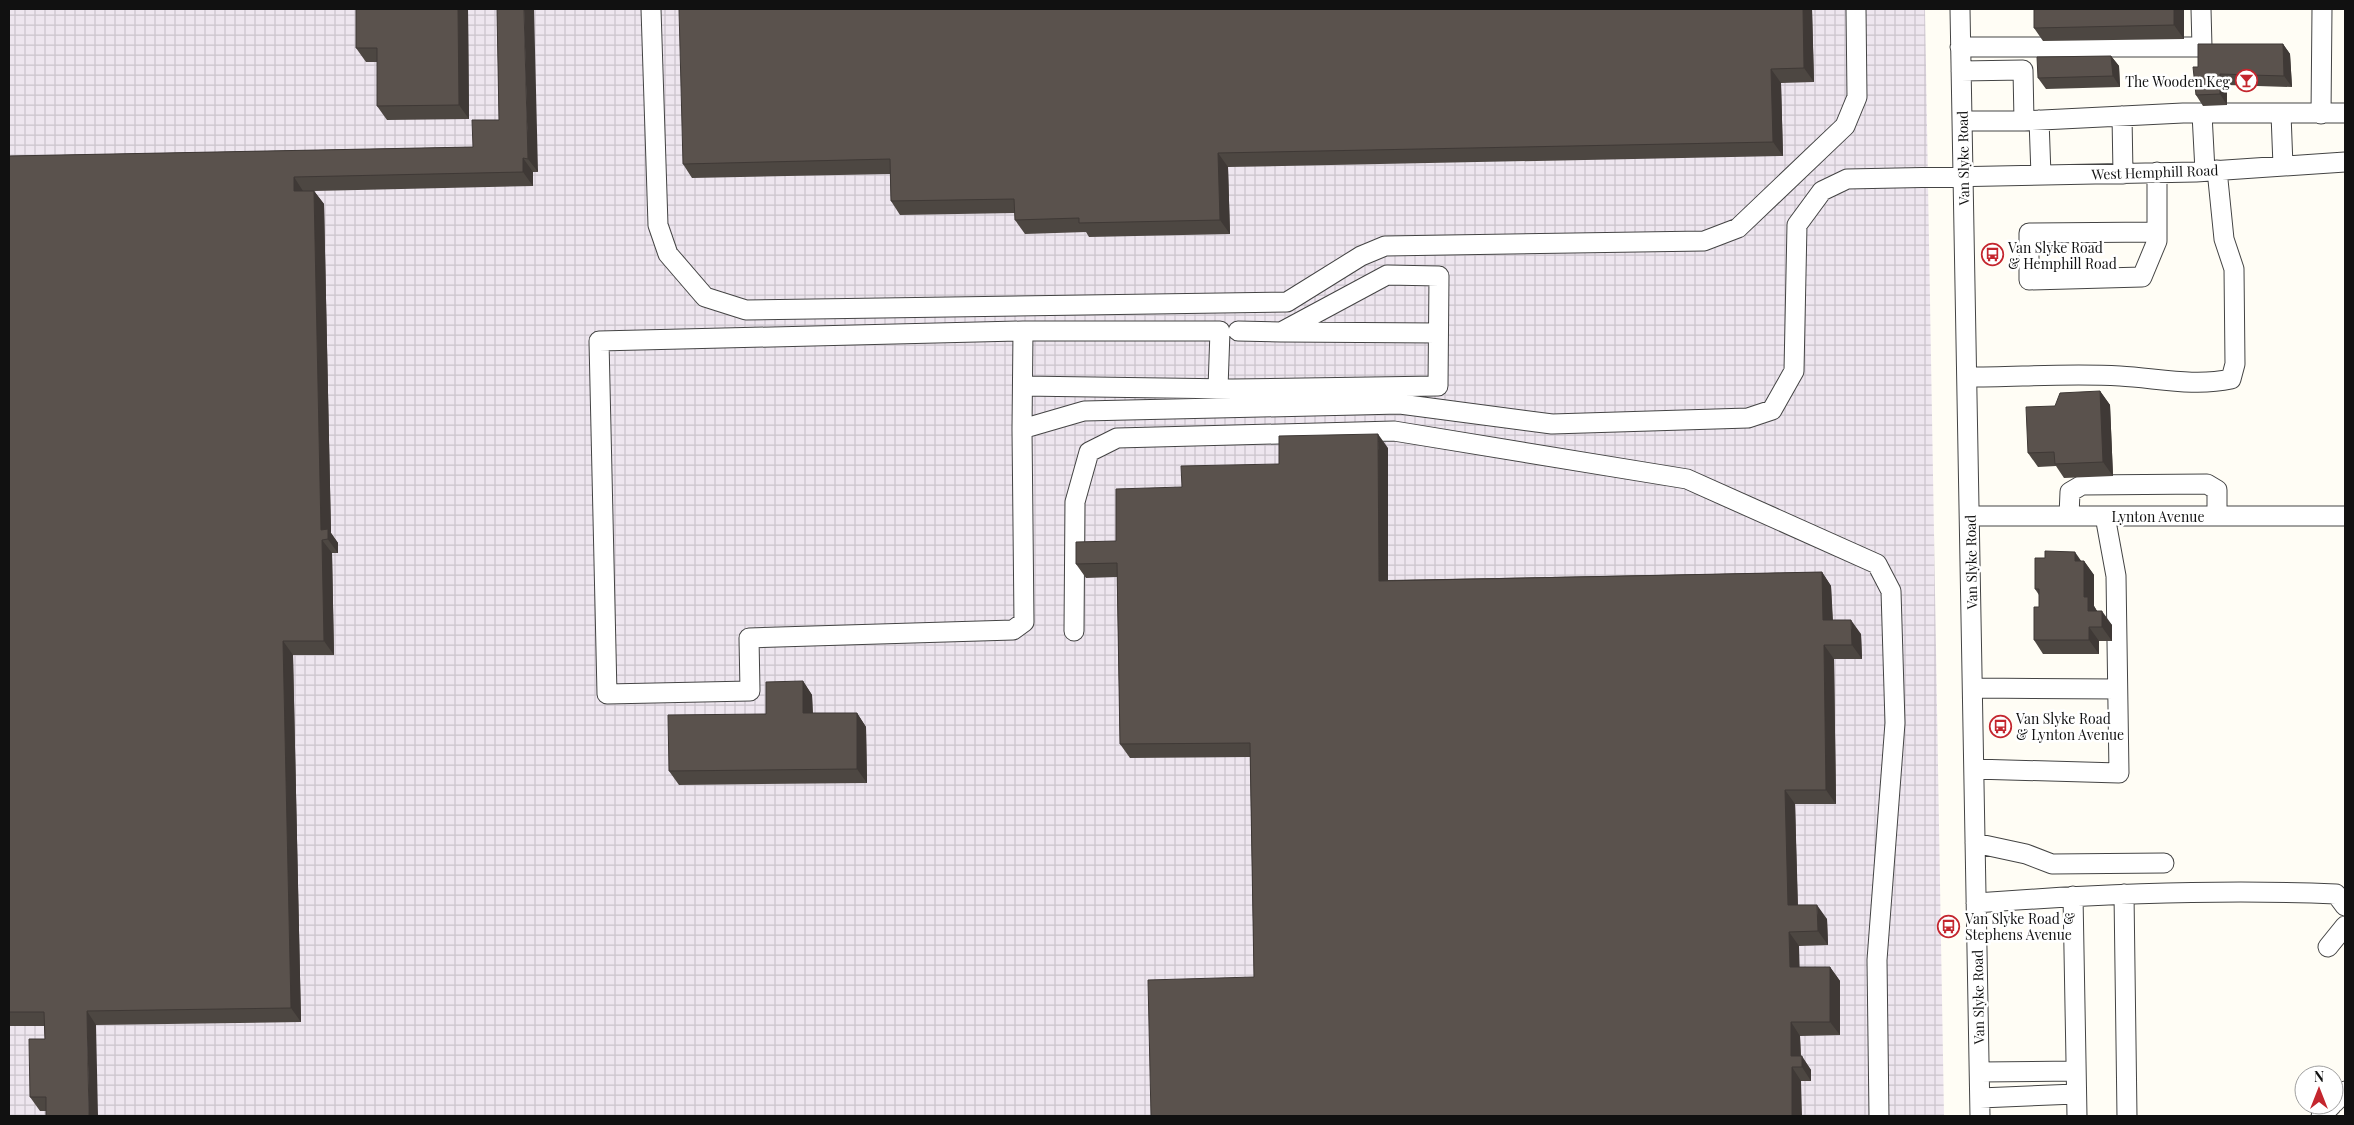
<svg xmlns="http://www.w3.org/2000/svg" width="2354" height="1125" font-family="'Playfair Display',serif">
<style>
.industrial{fill:url(#industrial-grid)}
.lines{fill:none;stroke-linecap:round;stroke-linejoin:round}
.minor-casing{stroke:#444;stroke-width:21}
.minor{stroke:#fff;stroke-width:19}
.wall{fill:#4d4742}
.shaded-wall{fill:#3f3936}
.building{fill:#5a524d;stroke:#3f3936}
.labels{text-anchor:middle;dominant-baseline:central;stroke-width:5;stroke-linejoin:round;paint-order:stroke}
.poi-label{font-size:14px;fill:#111;stroke:#fff;text-anchor:start}
.street-label{font-size:14px;fill:#111;stroke:#fff}
</style>
<defs>
<pattern id="industrial-grid" width="8" height="8" patternUnits="userSpaceOnUse" patternTransform="scale(1.25)"><rect width="8" height="8" fill="#eee6ef"/><path d="M0 4h8M4 0v8" fill="none" stroke="#cbc4cc"/></pattern>
</defs>
<rect width="100%" height="100%" fill="#fffdf5"/>
<path class="industrial" d="M 9,9 L 1925,9 L 1944,1116 L 9,1116 Z"/>
<g class="lines">
<defs>
<path id="minor" d="M 651,9 L 658,225 L 668,254 L 705,297 L 746,310 L 1287,302 L 1361,256 L 1385,246 L 1704,241 L 1738,228 L 1845,126 L 1857,97 L 1856,9
M 1960,9 L 1980,1116
M 1960,47 L 2202,47 L 2201,9
M 1961,71 L 2023,70 L 2024,121
M 2202,114 L 2205,171
M 2281,114 L 2283,166
M 2321,114 L 2322,9
M 2122,116 L 2123,174
M 2039,120 L 2041,175
M 1963,121 L 2024,121 L 2183,113 L 2345,113
M 2157,172 L 2157,241 L 2142,277 L 2029,280 L 2029,233 L 2157,232
M 1023,331 L 1220,331 L 1218,388
M 1282,332 L 1438,333
M 1967,377 C 2018,377 2069,373 2120,376 C 2157,378 2194,387 2231,379 L 2235,364 L 2234,269 L 2224,239 L 2217,170
M 1023,386 L 1233,389 L 1438,386 L 1439,276 L 1387,275 L 1281,332 L 1238,331
M 1022,429 L 1023,331 L 599,341 L 607,694 L 750,691 L 749,638 L 1013,630 L 1024,622 L 1022,429 L 1084,411 L 1400,404 L 1552,424 L 1748,418 L 1772,410 L 1794,371 L 1797,225 L 1822,191 L 1847,179 L 2196,172 L 2345,162
M 1970,516 L 2345,516
M 2069,516 L 2070,492 L 2082,485 L 2207,484 L 2217,490 L 2217,516
M 1074,631 L 1075,502 L 1089,452 L 1117,438 L 1394,431 L 1687,479 L 1877,564 L 1891,591 L 1895,723 L 1877,960 L 1879,1116
M 1973,688 L 2117,689
M 1974,769 L 2119,773 L 2116,576 L 2105,516
M 1975,843 L 2026,854 L 2052,864 L 2164,863
M 2124,894 L 2127,1116
M 2073,896 L 2077,1116
M 1976,903 C 2096,894 2216,889 2336,894 L 2345,906
M 2328,947 L 2345,926
M 1980,1072 L 2076,1071
M 1980,1098 L 2076,1094
M 2334,1103 L 2345,1091
M 2321,1116 L 2332,1105"/>
</defs>
<use href="#minor" class="minor-casing"/>
<use href="#minor" class="minor"/>
</g>
<path class="wall" d="M 356,9 L 468,9 L 469,119 L 387,120 L 377,106 L 377,62 L 366,62 L 356,48 Z
M 497,9 L 538,172 L 533,172 L 533,186 L 314,191 L 324,204 L 331,533 L 338,543 L 338,553 L 332,553 L 334,655 L 293,655 L 301,1022 L 96,1025 L 46,1111 L 40,1111 L 30,1097 L 45,1039 L 44,1026 L 9,1026 L 9,156 L 473,147 L 499,120 Z
M 1812,9 L 1814,82 L 1781,83 L 1783,156 L 1228,167 L 1230,234 L 1089,237 L 1086,232 L 1025,234 L 1015,220 L 1015,213 L 900,215 L 891,201 L 890,174 L 692,178 L 683,164 Z
M 2184,9 L 2184,39 L 2043,41 L 2034,28 Z
M 2283,44 L 2290,54 L 2292,87 L 2227,85 L 2227,105 L 2203,106 L 2196,95 L 2198,67 Z
M 2111,56 L 2119,66 L 2120,87 L 2046,89 L 2038,78 Z
M 2100,391 L 2110,405 L 2113,476 L 2064,478 L 2056,466 L 2038,467 L 2028,453 Z
M 1388,448 L 1388,580 L 1822,572 L 1831,586 L 1833,620 L 1861,634 L 1862,659 L 1834,659 L 1836,804 L 1795,804 L 1798,905 L 1827,919 L 1828,945 L 1799,946 L 1799,967 L 1830,967 L 1840,981 L 1840,1035 L 1800,1036 L 1801,1056 L 1811,1070 L 1811,1081 L 1801,1081 L 1254,977 L 1250,757 L 1130,758 L 1120,744 L 1117,577 L 1086,578 L 1076,564 L 1116,541 L 1182,487 L 1279,464 Z
M 2081,561 L 2084,561 L 2094,575 L 2094,606 L 2097,611 L 2112,625 L 2112,641 L 2099,641 L 2099,654 L 2043,654 L 2034,640 L 2039,607 L 2039,595 L 2035,589 Z
M 803,681 L 812,695 L 813,713 L 857,713 L 866,727 L 867,783 L 679,785 L 669,771 L 766,714 Z"/>
<path class="shaded-wall" d="M 458,9 L 468,9 L 469,119 L 459,105 Z
M 524,9 L 534,9 L 538,172 L 528,159 Z
M 1803,9 L 1812,9 L 1814,82 L 1804,68 Z
M 2174,9 L 2184,9 L 2184,39 L 2174,25 Z
M 2283,44 L 2290,54 L 2292,87 L 2284,76 Z
M 2111,56 L 2119,66 L 2120,87 L 2113,76 Z
M 1771,69 L 1781,83 L 1783,156 L 1773,142 Z
M 2220,74 L 2227,85 L 2227,105 L 2220,94 Z
M 1218,153 L 1228,167 L 1230,234 L 1220,220 Z
M 523,158 L 533,172 L 533,186 L 523,172 Z
M 294,177 L 303,191 L 294,191 Z
M 314,191 L 324,204 L 331,533 L 338,543 L 338,553 L 321,530 Z
M 2100,391 L 2110,405 L 2113,476 L 2103,462 Z
M 1378,434 L 1388,448 L 1388,594 L 1379,581 Z
M 322,540 L 332,553 L 334,655 L 324,641 Z
M 2075,552 L 2084,565 L 2084,561 L 2094,575 L 2094,606 L 2097,611 L 2088,611 L 2075,561 Z
M 1822,572 L 1831,586 L 1833,634 L 1823,620 Z
M 2102,611 L 2112,625 L 2112,641 L 2102,627 Z
M 1851,620 L 1861,634 L 1862,659 L 1852,645 Z
M 2089,627 L 2099,641 L 2099,654 L 2089,640 Z
M 283,641 L 293,655 L 301,1022 L 291,1008 Z
M 1824,645 L 1834,659 L 1836,804 L 1826,790 Z
M 803,681 L 812,695 L 813,727 L 803,713 Z
M 857,713 L 866,727 L 867,783 L 857,769 Z
M 1785,790 L 1795,804 L 1798,919 L 1788,905 Z
M 1817,905 L 1827,919 L 1828,945 L 1818,931 Z
M 1789,932 L 1799,946 L 1800,980 L 1790,967 Z
M 1830,967 L 1840,981 L 1840,1035 L 1830,1022 Z
M 87,1011 L 96,1025 L 98,1116 L 89,1116 Z
M 1791,1022 L 1800,1036 L 1801,1067 L 1791,1056 Z
M 1802,1056 L 1811,1070 L 1811,1081 L 1802,1067 Z
M 1792,1067 L 1801,1081 L 1802,1116 L 1792,1116 Z"/>
<path class="building" d="M 356,9 L 458,9 L 459,105 L 377,106 L 377,48 L 356,48 Z
M 497,9 L 524,9 L 528,159 L 523,158 L 523,172 L 294,177 L 294,191 L 314,191 L 321,530 L 328,529 L 328,539 L 322,540 L 324,641 L 283,641 L 291,1008 L 87,1011 L 89,1116 L 46,1116 L 46,1097 L 30,1097 L 29,1039 L 45,1039 L 44,1012 L 9,1012 L 9,156 L 473,147 L 472,120 L 499,120 Z
M 679,9 L 1803,9 L 1804,68 L 1771,69 L 1773,142 L 1218,153 L 1220,220 L 1079,223 L 1079,218 L 1015,220 L 1014,199 L 891,201 L 890,159 L 683,164 Z
M 2034,9 L 2174,9 L 2174,25 L 2034,28 Z
M 2198,44 L 2283,44 L 2284,76 L 2220,74 L 2220,94 L 2196,95 L 2193,67 L 2198,67 Z
M 2111,56 L 2113,76 L 2038,78 L 2037,57 Z
M 2100,391 L 2103,462 L 2055,464 L 2054,452 L 2028,453 L 2026,407 L 2055,406 L 2060,393 Z
M 1378,434 L 1379,581 L 1822,572 L 1823,620 L 1851,620 L 1852,645 L 1824,645 L 1826,790 L 1785,790 L 1788,905 L 1817,905 L 1818,931 L 1789,932 L 1790,967 L 1830,967 L 1830,1022 L 1791,1022 L 1791,1056 L 1802,1056 L 1802,1067 L 1792,1067 L 1792,1116 L 1151,1116 L 1148,980 L 1254,977 L 1250,743 L 1120,744 L 1117,563 L 1076,564 L 1076,542 L 1116,541 L 1116,489 L 1182,487 L 1181,466 L 1279,464 L 1279,436 Z
M 2045,551 L 2075,552 L 2075,561 L 2084,561 L 2084,597 L 2088,597 L 2088,611 L 2102,611 L 2102,627 L 2089,627 L 2089,640 L 2034,640 L 2034,607 L 2039,607 L 2039,589 L 2035,589 L 2035,558 L 2045,558 Z
M 803,681 L 803,713 L 857,713 L 857,769 L 669,771 L 668,715 L 766,714 L 766,682 Z"/>
<defs>
<symbol id="bar-ring" viewBox="-11 -11 22 22"><circle r="9.5" fill="#fff" stroke="#c4262e" stroke-width="1.5"/><path d="M-6-5H6L.8 .8V4.5H3.5V6h-7V4.5H-.8V.8Z" fill="#c4262e"/></symbol>
<symbol id="bus-ring" viewBox="-11 -11 22 22"><circle r="9.5" fill="#fff" stroke="#c4262e" stroke-width="1.5"/><path d="M-5-6H5V4H4V6H2V4H-2V6H-4V4H-5ZM-3.5-4V0h7V-4ZM-3.5 1.2v1.5H-2V1.2ZM2 1.2v1.5H3.5V1.2Z" fill="#c4262e"/></symbol>
</defs>
<g fill-rule="evenodd">
<use href="#bar-ring" x="2234" y="68" width="25" height="25"/>
<use href="#bus-ring" x="1980" y="242" width="25" height="25"/>
<use href="#bus-ring" x="1988" y="714" width="25" height="25"/>
<use href="#bus-ring" x="1936" y="914" width="25" height="25"/>
</g>
<g class="labels">
<g class="poi-label">
<text x="2230" y="81" text-anchor="end">The Wooden Keg</text>
<text x="2008" y="247">Van Slyke Road<tspan x="2008" dy="16">&amp; Hemphill Road</tspan></text>
<text x="2016" y="718">Van Slyke Road<tspan x="2016" dy="16">&amp; Lynton Avenue</tspan></text>
<text x="1965" y="918">Van Slyke Road &amp;<tspan x="1965" dy="16">Stephens Avenue</tspan></text>
</g>
<g class="street-label">
<text transform="translate(1963 158) rotate(-91)">Van Slyke Road</text>
<text transform="translate(2155 172) rotate(-2)">West Hemphill Road</text>
<text x="2158" y="516">Lynton Avenue</text>
<text transform="translate(1971 562) rotate(-91)">Van Slyke Road</text>
<text transform="translate(1978 997) rotate(-91)">Van Slyke Road</text>
</g>
</g>
<rect width="2354" height="1125" fill="none" stroke="#111111" stroke-width="20"/>
<g transform="translate(2319 1090)"><circle r="24" fill="#ffffff" stroke="#a0a0a0"/>
<path d="M0-4L9 19L0 12L-9 19Z" fill="#c4262e"/>
<text y="-8" font-size="14" font-weight="bold" text-anchor="middle" fill="#111111">N</text>
</g>
</svg>
